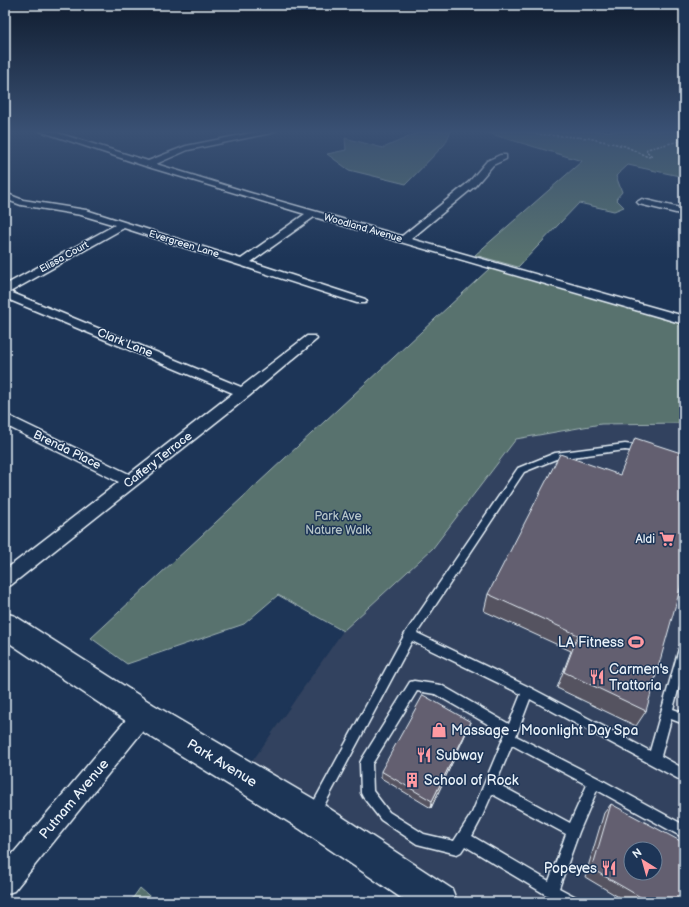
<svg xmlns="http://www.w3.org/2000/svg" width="689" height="907" font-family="'Balsamiq Sans',sans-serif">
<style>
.built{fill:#32425e;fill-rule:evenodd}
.green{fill:#58726e;stroke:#a0b2b3}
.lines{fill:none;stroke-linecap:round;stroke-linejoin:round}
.lane-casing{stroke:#e8f1f8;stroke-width:3}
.street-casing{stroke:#e8f1f8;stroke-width:3}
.secondary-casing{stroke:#e8f1f8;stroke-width:3}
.path{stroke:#e8f1f8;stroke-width:1.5;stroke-dasharray:2.5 1.5;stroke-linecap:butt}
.lane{fill:#1d3557;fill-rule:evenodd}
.street{fill:#1d3557;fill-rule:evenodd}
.secondary{fill:#1d3557;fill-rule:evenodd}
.wall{fill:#555260;stroke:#e8f1f8}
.shaded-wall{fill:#45424e;stroke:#e8f1f8}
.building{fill:#635f70;stroke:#e8f1f8;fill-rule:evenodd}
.labels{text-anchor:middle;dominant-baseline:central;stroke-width:3;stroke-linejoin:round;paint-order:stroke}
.far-street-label{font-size:10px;fill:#e8f1f8;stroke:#1d3557}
.street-label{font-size:12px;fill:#e8f1f8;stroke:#1d3557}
.park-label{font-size:12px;fill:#b6c5c8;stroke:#1d3557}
.poi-label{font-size:12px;fill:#e8f1f8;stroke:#1d3557;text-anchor:end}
.near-poi-label{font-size:14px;fill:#e8f1f8;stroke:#1d3557;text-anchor:start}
.near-street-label{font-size:14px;fill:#e8f1f8;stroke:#1d3557}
</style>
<rect width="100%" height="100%" fill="#1d3557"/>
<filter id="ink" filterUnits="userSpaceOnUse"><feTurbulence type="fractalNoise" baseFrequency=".025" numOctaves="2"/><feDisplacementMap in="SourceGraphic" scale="8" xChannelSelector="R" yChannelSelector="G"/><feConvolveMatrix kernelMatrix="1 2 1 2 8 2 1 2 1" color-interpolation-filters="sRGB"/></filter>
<g filter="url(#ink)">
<path class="built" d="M 684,423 L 684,902 L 439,902 L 242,776 L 343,631 L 433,548 L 516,439 L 601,424 ZM 631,849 L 655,849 L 655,873 L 631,873 Z"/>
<path class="green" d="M 422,131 L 451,131 L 445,144 L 406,184 L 349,170 L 327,154 L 346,150 L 345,138 L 383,148 Z
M 481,131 L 684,131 L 684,177 L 628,165 L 616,176 L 622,192 L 616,199 L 624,207 L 614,211 L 579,203 L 518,267 L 475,255 L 582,161 Z
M 490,268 L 684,325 L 684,423 L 601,424 L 516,439 L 433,548 L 343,631 L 278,595 L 244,624 L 127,664 L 91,638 Z
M 140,888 L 156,902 L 130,902 Z"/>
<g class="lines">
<defs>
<path id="lane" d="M 625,444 L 642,446 L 646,449 L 642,452 L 625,450 L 556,459 L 524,472 L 417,633 L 531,688 L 650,751 L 679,649 L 680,646 L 684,644 L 684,668 L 673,709 L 684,713 L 684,724 L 671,719 L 661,756 L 684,769 L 684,782 L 530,699 L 516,736 L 598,778 L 684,825 L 684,838 L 597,790 L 579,832 L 559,888 L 576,897 L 578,902 L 558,902 L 465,846 L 461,852 L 457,854 L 417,844 L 381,820 L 363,797 L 361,793 L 360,763 L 362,759 L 410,682 L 414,681 L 441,685 L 509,724 L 521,694 L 412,641 L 319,815 L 315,817 L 311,815 L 309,811 L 311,807 L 406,632 L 518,468 L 555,453 ZM 417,691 L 435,694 L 505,734 L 472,813 L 454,841 L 424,834 L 389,812 L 373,791 L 372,764 ZM 512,745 L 587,785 L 570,823 L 496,783 ZM 492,794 L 566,834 L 549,881 L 472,836 L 480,821 Z"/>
<path id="street" d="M 40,131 L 51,131 L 148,161 L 186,146 L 261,131 L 275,131 L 271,133 L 188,150 L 156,164 L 247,192 L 402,236 L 469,182 L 487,161 L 500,155 L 506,155 L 506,159 L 493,165 L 475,186 L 411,239 L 684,316 L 684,324 L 314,217 L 251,262 L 365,299 L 367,301 L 365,303 L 357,303 L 124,228 L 10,292 L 241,387 L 307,336 L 315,336 L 317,339 L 249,396 L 11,585 L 5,587 L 5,570 L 119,482 L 5,425 L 5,414 L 129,474 L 233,393 L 5,298 L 5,285 L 115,225 L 81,215 L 21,205 L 5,199 L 5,193 L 23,200 L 86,210 L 241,259 L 305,214 L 145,166 Z
M 642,199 L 684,209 L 684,215 L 639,204 L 637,202 Z
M 143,705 L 150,708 L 153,715 L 150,722 L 14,891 L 5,894 L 5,863 L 136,708 Z"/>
<path id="secondary" d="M 5,613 L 15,616 L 154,705 L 324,805 L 452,889 L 457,902 L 407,902 L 300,829 L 132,725 L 5,640 Z"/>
</defs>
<use href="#lane" class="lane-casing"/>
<use href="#street" class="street-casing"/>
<use href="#secondary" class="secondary-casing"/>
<path class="path" d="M 524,131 L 536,134 L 588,138 L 625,146 L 648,157 L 652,156 L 646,151 L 647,149 L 684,140"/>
<use href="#lane" class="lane"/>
<use href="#street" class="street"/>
<use href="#secondary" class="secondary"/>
</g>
<path class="wall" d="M 620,475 L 646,711 L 636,726 L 557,688 L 571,651 L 484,611 L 488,594 Z
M 471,722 L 468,729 L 431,808 L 381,778 L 381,771 Z
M 611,804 L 684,902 L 627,902 L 585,877 L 604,813 Z"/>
<path class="shaded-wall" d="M 471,722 L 468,729 L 431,808 L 432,801 Z"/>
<path class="building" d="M 635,438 L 684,454 L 684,575 L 646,711 L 564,672 L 578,635 L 488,594 L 560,454 L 620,475 Z
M 423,695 L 471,722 L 432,801 L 381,771 Z
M 611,804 L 684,843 L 684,902 L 649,902 L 592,869 ZM 631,849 L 655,849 L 655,873 L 631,873 Z"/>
</g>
<linearGradient id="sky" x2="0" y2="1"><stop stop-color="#101d30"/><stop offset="0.51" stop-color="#3a5174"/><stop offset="1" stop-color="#3a5174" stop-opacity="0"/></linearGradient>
<rect width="689" height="258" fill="url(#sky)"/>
<defs>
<symbol id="supermarket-bare" viewBox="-9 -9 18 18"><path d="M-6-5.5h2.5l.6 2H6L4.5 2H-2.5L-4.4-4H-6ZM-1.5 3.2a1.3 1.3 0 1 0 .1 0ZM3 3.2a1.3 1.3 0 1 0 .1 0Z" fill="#ff9aa2" stroke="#1d3557" stroke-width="2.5" paint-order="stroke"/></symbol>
<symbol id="stadium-bare" viewBox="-9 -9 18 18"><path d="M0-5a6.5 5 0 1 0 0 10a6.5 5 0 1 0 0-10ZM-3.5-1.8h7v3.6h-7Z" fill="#ff9aa2" stroke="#1d3557" stroke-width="2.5" paint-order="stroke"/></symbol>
<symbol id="restaurant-bare" viewBox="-9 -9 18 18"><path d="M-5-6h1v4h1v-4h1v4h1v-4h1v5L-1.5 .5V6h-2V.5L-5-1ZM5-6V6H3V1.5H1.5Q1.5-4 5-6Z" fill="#ff9aa2" stroke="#1d3557" stroke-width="2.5" paint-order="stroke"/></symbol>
<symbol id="shop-bare" viewBox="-9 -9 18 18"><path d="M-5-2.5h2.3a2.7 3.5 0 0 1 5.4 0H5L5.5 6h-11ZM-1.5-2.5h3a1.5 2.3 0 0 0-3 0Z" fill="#ff9aa2" stroke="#1d3557" stroke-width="2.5" paint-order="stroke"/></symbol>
<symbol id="building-bare" viewBox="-9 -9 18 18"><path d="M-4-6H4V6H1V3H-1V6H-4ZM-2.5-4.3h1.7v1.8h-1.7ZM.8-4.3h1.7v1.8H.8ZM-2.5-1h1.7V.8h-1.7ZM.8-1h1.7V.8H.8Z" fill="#ff9aa2" stroke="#1d3557" stroke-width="2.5" paint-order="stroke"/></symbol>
</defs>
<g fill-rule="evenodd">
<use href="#supermarket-bare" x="656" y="528" width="22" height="22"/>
<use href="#stadium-bare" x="625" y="631" width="22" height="22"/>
<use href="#restaurant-bare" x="586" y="666" width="22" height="22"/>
<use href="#shop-bare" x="428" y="719" width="22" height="22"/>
<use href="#restaurant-bare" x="413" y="744" width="22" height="22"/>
<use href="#building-bare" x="401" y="769" width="22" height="22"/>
<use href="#restaurant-bare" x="598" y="857" width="22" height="22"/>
</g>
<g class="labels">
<g class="far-street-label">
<text transform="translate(363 228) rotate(16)">Woodland Avenue</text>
<text transform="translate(184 244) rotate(17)">Evergreen Lane</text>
<text transform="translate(64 257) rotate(-29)">Elissa Court</text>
</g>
<g class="street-label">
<text transform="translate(125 343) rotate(22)">Clark Lane</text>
<text transform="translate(67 450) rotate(26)">Brenda Place</text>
<text transform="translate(158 460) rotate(-38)">Caffery Terrace</text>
</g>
<g class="park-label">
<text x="338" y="516">Park Ave<tspan x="338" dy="14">Nature Walk</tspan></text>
</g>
<g class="poi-label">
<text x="655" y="539">Aldi</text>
</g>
<g class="near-poi-label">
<text x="624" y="642" text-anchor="end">LA Fitness</text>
<text x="609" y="669">Carmen's<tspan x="609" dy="16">Trattoria</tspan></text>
<text x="451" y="730">Massage - Moonlight Day Spa</text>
<text x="436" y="755">Subway</text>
<text x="424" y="780">School of Rock</text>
<text x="597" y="868" text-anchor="end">Popeyes</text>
</g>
<g class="near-street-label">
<text transform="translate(222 763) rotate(31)">Park Avenue</text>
<text transform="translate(74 799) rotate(-50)">Putnam Avenue</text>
</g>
</g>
<rect width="689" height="907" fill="none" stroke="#1d3557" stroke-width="20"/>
<rect x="10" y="10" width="669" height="887" fill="none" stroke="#e8f1f8" stroke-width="1.5" filter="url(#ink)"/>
<g transform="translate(643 861) rotate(323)"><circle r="19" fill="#1d3557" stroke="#6e8097"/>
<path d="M0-3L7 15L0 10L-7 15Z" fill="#ff9aa2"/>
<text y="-6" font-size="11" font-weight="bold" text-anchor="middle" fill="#e8f1f8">N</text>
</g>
</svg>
